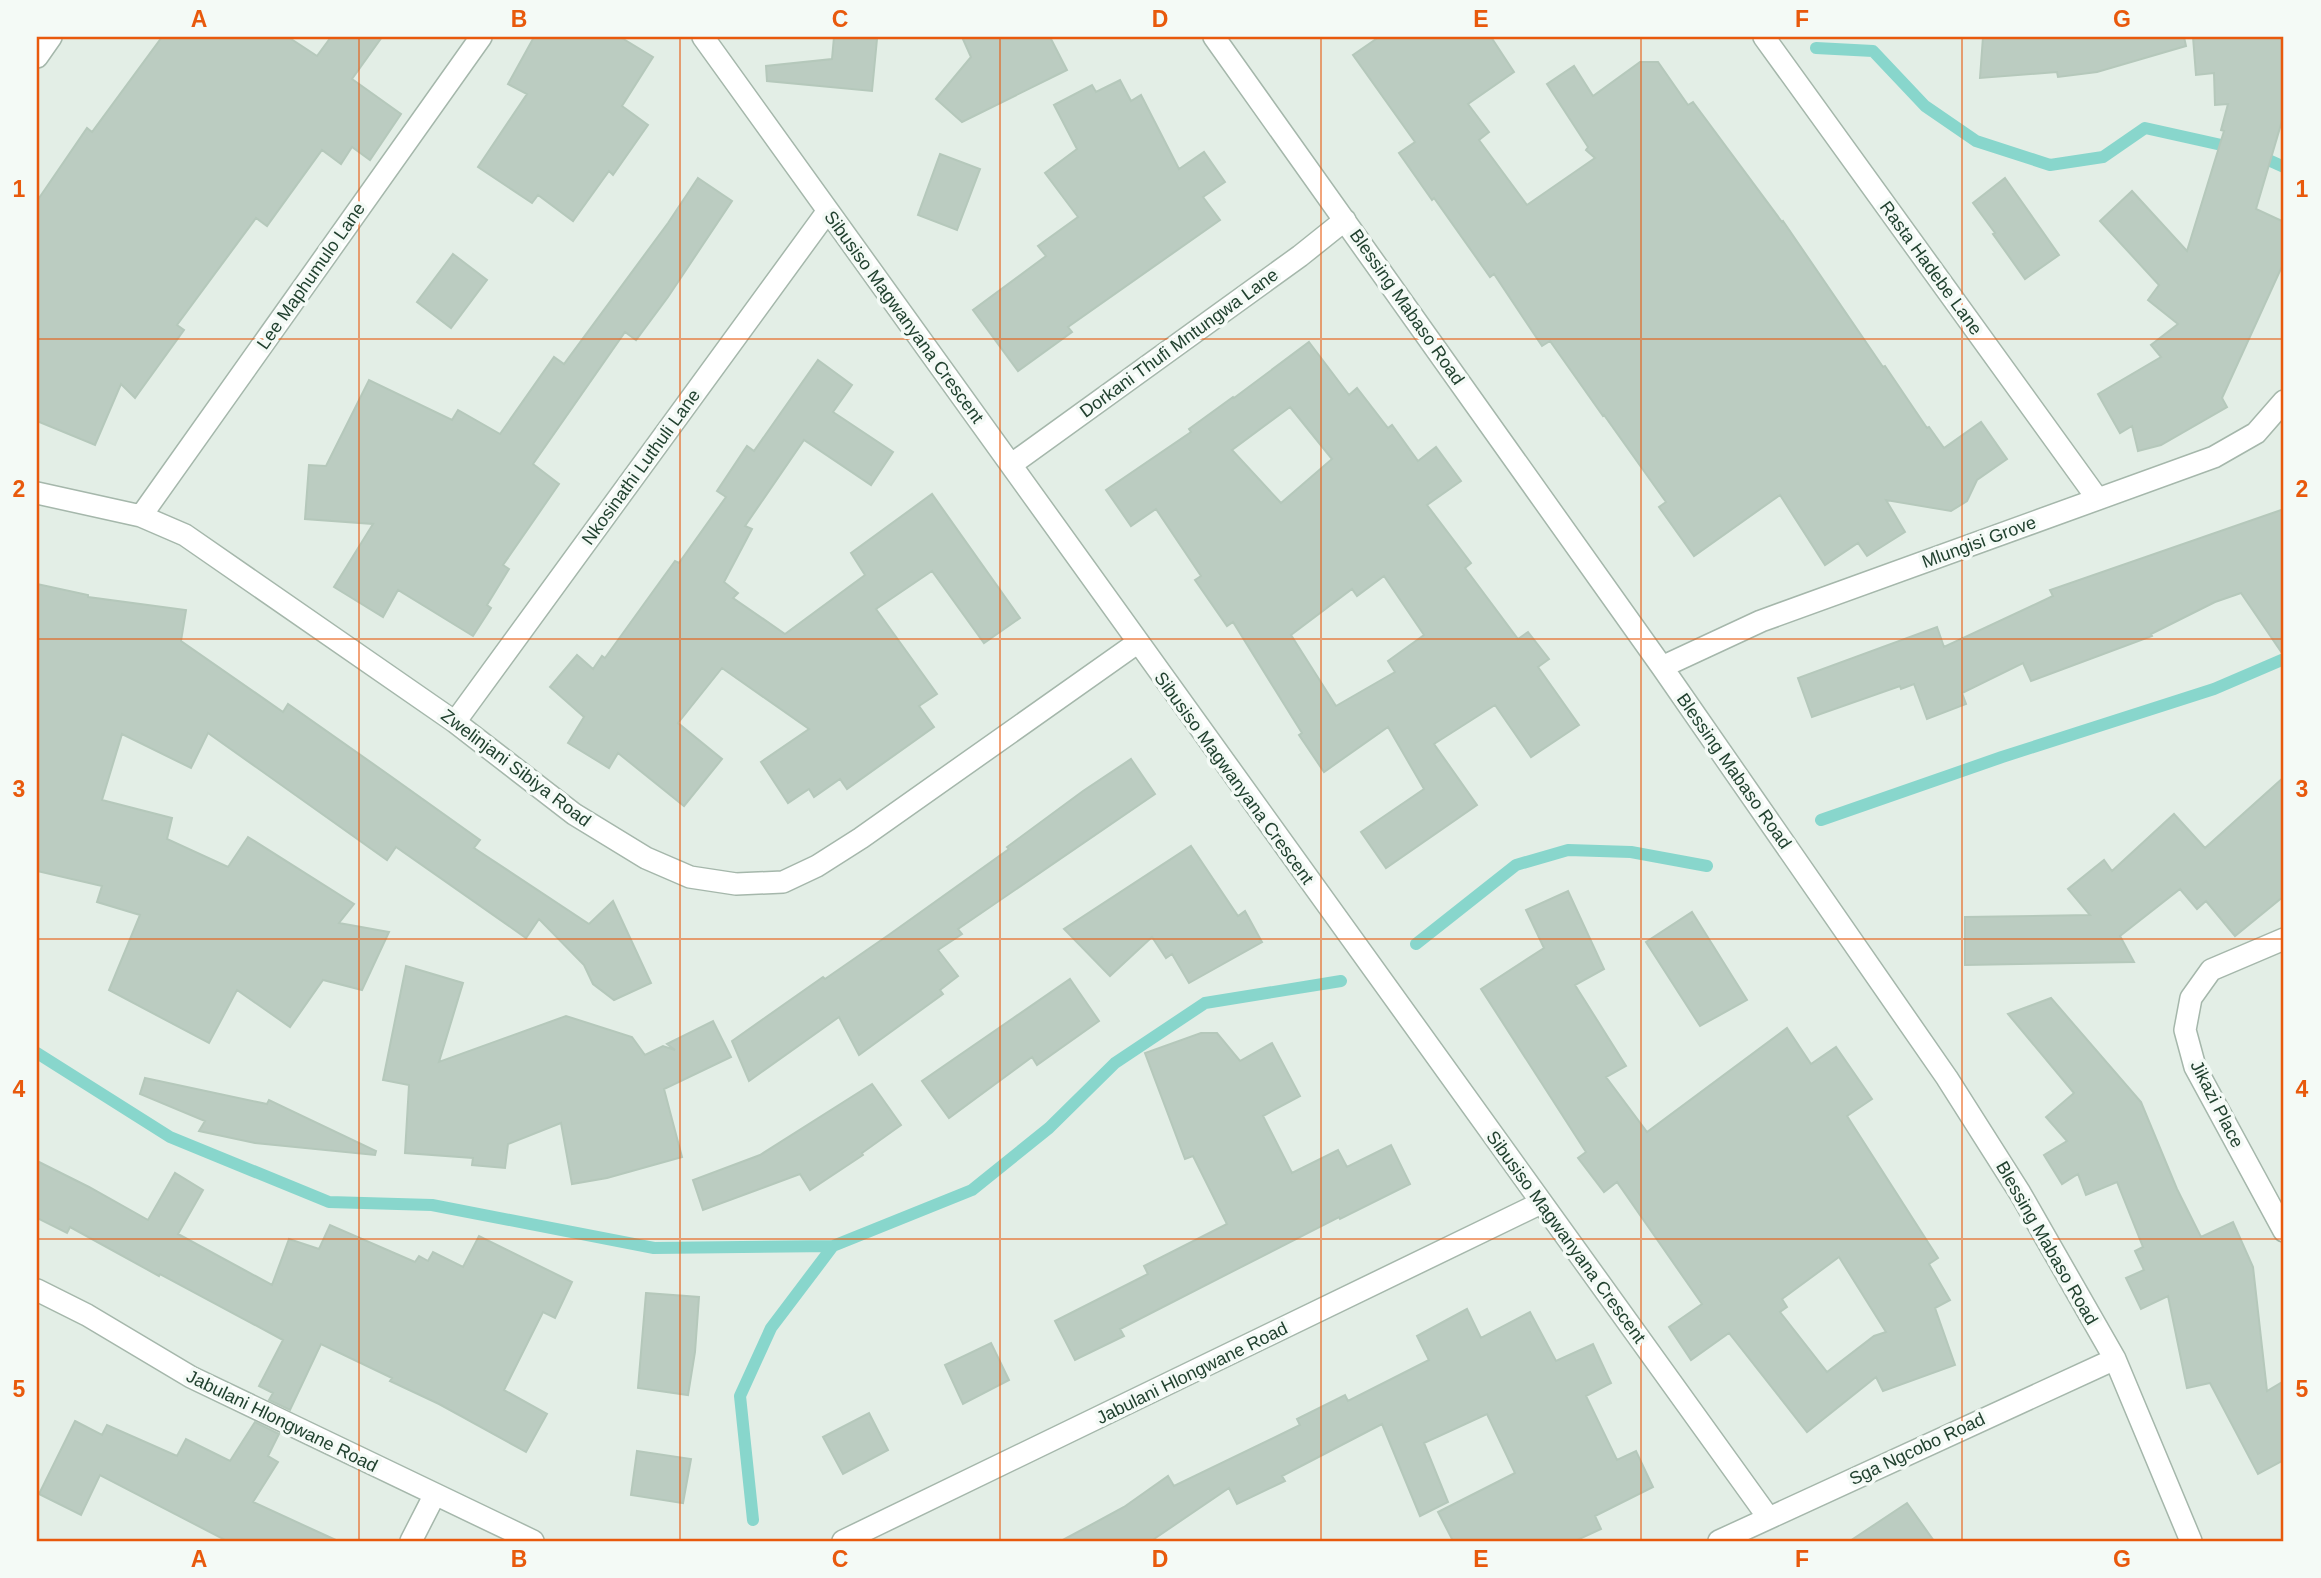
<svg xmlns="http://www.w3.org/2000/svg" width="2321" height="1578" font-family="Arial,sans-serif">
<style>
.lines{fill:none;stroke-linecap:round;stroke-linejoin:round}
.stream{stroke:#88d6cc;stroke-width:12}
.building{fill:#bbccc1;stroke:#b5c8bb;stroke-width:2;fill-rule:evenodd}
.minor-casing{stroke:#a5b7ab;stroke-width:24}
.minor{stroke:#fff;stroke-width:21}
.grid{fill:none;stroke:#e8590c;stroke-width:2;stroke-opacity:0.55}
.labels{text-anchor:middle;dominant-baseline:central;stroke-width:7;stroke-linejoin:round;paint-order:stroke}
.street-label{font-size:18px;fill:#21412f;stroke:#f4faf6}
.neatline{fill:none;stroke:#e8590c;stroke-width:2.5}
.grid-label{font-size:23px;text-anchor:middle;font-weight:bold;fill:#e8590c}
</style>
<rect width="100%" height="100%" fill="#e3eee6"/>
<g class="lines">
<path class="stream" d="M 1816,48 L 1873,51 L 1925,106 L 1976,141 L 2050,165 L 2103,157 L 2145,128 L 2235,148
M 2255,154 L 2284,167
M 1821,820 L 2002,757 L 2214,689 L 2284,659
M 1416,944 L 1516,865 L 1568,850 L 1631,852 L 1707,866
M 37,1053 L 170,1137 L 329,1202 L 432,1205 L 654,1248 L 833,1246 L 972,1190 L 1049,1128 L 1115,1063 L 1205,1003 L 1341,981
M 753,1520 L 740,1396 L 771,1328 L 833,1246"/>
</g>
<path class="building" d="M 162,37 L 288,37 L 317,56 L 331,37 L 382,37 L 352,79 L 401,114 L 370,160 L 352,147 L 341,164 L 322,150 L 267,226 L 256,218 L 177,325 L 184,330 L 135,398 L 121,384 L 95,445 L 37,421 L 37,201 L 87,128 L 92,132 Z
M 534,37 L 620,37 L 653,57 L 622,106 L 648,125 L 613,175 L 609,171 L 573,221 L 538,195 L 532,203 L 478,167 L 527,94 L 508,84 Z
M 834,37 L 877,39 L 872,91 L 767,81 L 766,66 L 832,59 Z
M 962,37 L 1050,37 L 1067,70 L 962,122 L 936,99 L 971,57 Z
M 1379,37 L 1491,37 L 1514,72 L 1468,104 L 1489,132 L 1479,140 L 1527,205 L 1595,158 L 1586,150 L 1588,147 L 1547,84 L 1574,66 L 1593,96 L 1640,62 L 1658,62 L 1688,105 L 1693,102 L 1782,222 L 1783,221 L 1883,367 L 1885,366 L 1927,428 L 1929,427 L 1944,448 L 1981,422 L 2007,459 L 1977,480 L 1967,501 L 1951,511 L 1886,500 L 1905,532 L 1867,556 L 1858,543 L 1825,565 L 1780,495 L 1694,556 L 1659,507 L 1666,502 L 1604,415 L 1603,416 L 1550,341 L 1542,346 L 1494,274 L 1490,277 L 1434,198 L 1432,200 L 1399,153 L 1415,142 L 1353,55 Z
M 1983,37 L 2184,37 L 2186,46 L 2097,72 L 2058,77 L 2057,72 L 1980,78 Z
M 2193,37 L 2284,37 L 2284,114 L 2256,209 L 2284,222 L 2284,262 L 2222,398 L 2227,407 L 2161,445 L 2138,451 L 2132,426 L 2120,433 L 2098,394 L 2161,357 L 2151,345 L 2178,324 L 2148,300 L 2159,285 L 2100,221 L 2132,191 L 2187,251 L 2224,131 L 2221,130 L 2228,104 L 2215,105 L 2214,73 L 2196,75 Z
M 1120,80 L 1131,101 L 1141,95 L 1179,169 L 1204,152 L 1225,182 L 1203,197 L 1220,220 L 1068,327 L 1072,332 L 1018,371 L 973,310 L 1046,256 L 1038,246 L 1078,217 L 1045,173 L 1077,149 L 1054,105 L 1092,85 L 1096,92 Z
M 940,154 L 980,169 L 957,230 L 918,215 Z
M 698,178 L 732,201 L 668,297 L 636,340 L 625,332 L 533,464 L 559,484 L 503,565 L 509,569 L 487,605 L 491,608 L 473,636 L 398,590 L 383,617 L 334,587 L 373,524 L 305,519 L 309,465 L 326,466 L 369,380 L 452,420 L 458,410 L 500,434 L 554,357 L 564,364 L 668,223 Z
M 2005,178 L 2059,255 L 2025,279 L 1993,234 L 1995,233 L 1973,203 Z
M 453,254 L 487,280 L 451,328 L 417,302 Z
M 1309,342 L 1349,395 L 1357,388 L 1388,428 L 1392,425 L 1418,461 L 1436,447 L 1461,481 L 1427,505 L 1471,563 L 1465,568 L 1518,639 L 1528,632 L 1549,659 L 1538,667 L 1579,725 L 1531,757 L 1495,705 L 1434,744 L 1477,805 L 1386,868 L 1361,832 L 1424,789 L 1388,727 L 1324,772 L 1299,735 L 1302,733 L 1233,622 L 1227,626 L 1195,580 L 1201,576 L 1156,509 L 1131,526 L 1106,490 L 1191,432 L 1189,429 L 1233,397 L 1234,398 ZM 1290,407 L 1332,459 L 1281,503 L 1232,450 ZM 1384,576 L 1424,635 L 1388,661 L 1395,672 L 1336,706 L 1291,635 L 1352,589 L 1357,596 Z
M 818,360 L 852,385 L 833,412 L 893,452 L 871,485 L 804,440 L 745,526 L 752,529 L 724,582 L 738,593 L 733,598 L 785,634 L 865,575 L 851,553 L 932,494 L 1020,618 L 984,643 L 932,571 L 876,609 L 937,694 L 919,706 L 934,727 L 847,789 L 840,779 L 814,797 L 809,789 L 788,803 L 761,762 L 809,729 L 722,668 L 678,723 L 722,759 L 684,806 L 618,753 L 609,768 L 568,743 L 584,717 L 550,687 L 577,655 L 593,669 L 602,656 L 605,658 L 675,561 L 679,563 L 726,497 L 717,491 L 747,446 L 754,451 Z
M 2284,509 L 2284,656 L 2241,593 L 2215,602 L 2151,634 L 2152,636 L 2031,681 L 2023,663 L 1962,693 L 1966,704 L 1927,719 L 1914,684 L 1901,689 L 1900,686 L 1812,717 L 1798,678 L 1937,627 L 1944,647 L 2053,596 L 2050,590 Z
M 37,584 L 88,595 L 88,597 L 186,610 L 181,641 L 283,712 L 288,704 L 389,775 L 480,840 L 474,848 L 589,924 L 613,901 L 651,983 L 614,1000 L 593,984 L 584,965 L 539,919 L 526,938 L 396,847 L 387,860 L 208,733 L 191,768 L 122,734 L 102,800 L 172,818 L 167,839 L 228,867 L 248,837 L 354,904 L 339,923 L 389,932 L 362,990 L 323,980 L 290,1027 L 237,990 L 209,1043 L 109,990 L 140,915 L 97,902 L 102,886 L 37,871 Z
M 1131,759 L 1155,794 L 958,929 L 962,934 L 938,950 L 958,976 L 940,990 L 943,994 L 859,1055 L 839,1017 L 749,1081 L 732,1041 L 823,977 L 825,979 L 890,934 L 1009,849 L 1007,847 L 1083,791 Z
M 2284,777 L 2284,896 L 2235,936 L 2206,901 L 2197,909 L 2180,889 L 2120,936 L 2134,962 L 1965,965 L 1965,917 L 2090,915 L 2068,889 L 2104,860 L 2112,871 L 2174,814 L 2205,848 Z
M 1191,846 L 1238,916 L 1245,911 L 1262,942 L 1189,983 L 1172,954 L 1166,958 L 1152,937 L 1110,976 L 1064,929 Z
M 1568,891 L 1604,969 L 1575,985 L 1626,1066 L 1606,1077 L 1647,1132 L 1787,1028 L 1811,1064 L 1836,1047 L 1872,1099 L 1847,1116 L 1938,1258 L 1929,1264 L 1950,1300 L 1935,1308 L 1955,1365 L 1883,1391 L 1876,1377 L 1807,1432 L 1729,1333 L 1691,1360 L 1669,1327 L 1702,1304 L 1617,1182 L 1604,1192 L 1578,1158 L 1586,1152 L 1481,989 L 1544,948 L 1526,910 ZM 1839,1257 L 1886,1332 L 1874,1336 L 1827,1372 L 1780,1312 L 1787,1307 L 1782,1299 Z
M 1692,912 L 1747,1000 L 1700,1026 L 1646,942 Z
M 406,966 L 463,983 L 439,1062 L 566,1016 L 632,1037 L 645,1055 L 663,1046 L 675,1050 L 667,1044 L 713,1021 L 731,1057 L 664,1089 L 682,1157 L 607,1178 L 572,1184 L 561,1123 L 508,1144 L 505,1168 L 472,1165 L 473,1158 L 405,1153 L 409,1085 L 383,1080 Z
M 1070,979 L 1099,1021 L 1037,1065 L 1032,1057 L 949,1118 L 922,1081 Z
M 2051,998 L 2141,1102 L 2177,1189 L 2201,1237 L 2233,1222 L 2253,1267 L 2267,1391 L 2284,1381 L 2284,1460 L 2258,1474 L 2210,1383 L 2187,1388 L 2168,1296 L 2141,1309 L 2126,1278 L 2144,1270 L 2135,1251 L 2143,1247 L 2117,1182 L 2086,1195 L 2078,1174 L 2062,1184 L 2044,1155 L 2067,1141 L 2046,1117 L 2074,1093 L 2008,1014 Z
M 1201,1033 L 1217,1033 L 1240,1061 L 1272,1043 L 1300,1096 L 1263,1116 L 1292,1173 L 1338,1150 L 1347,1167 L 1391,1145 L 1410,1184 L 1340,1219 L 1339,1217 L 1120,1329 L 1124,1336 L 1075,1360 L 1055,1321 L 1148,1274 L 1144,1266 L 1227,1224 L 1193,1156 L 1185,1159 L 1145,1053 Z
M 145,1078 L 267,1104 L 269,1100 L 376,1151 L 375,1155 L 255,1143 L 199,1131 L 205,1121 L 140,1094 Z
M 872,1084 L 901,1125 L 862,1153 L 863,1155 L 810,1190 L 800,1174 L 703,1210 L 693,1180 L 760,1155 Z
M 37,1161 L 89,1187 L 148,1220 L 175,1173 L 203,1190 L 178,1234 L 272,1285 L 289,1239 L 319,1249 L 330,1225 L 415,1262 L 419,1256 L 428,1261 L 433,1252 L 463,1267 L 479,1236 L 572,1282 L 555,1318 L 543,1312 L 504,1390 L 547,1414 L 526,1452 L 439,1404 L 390,1381 L 392,1378 L 321,1344 L 290,1410 L 269,1400 L 273,1393 L 259,1386 L 283,1340 L 160,1274 L 159,1276 L 70,1227 L 67,1233 L 37,1218 Z
M 646,1293 L 699,1297 L 695,1352 L 688,1395 L 638,1388 Z
M 1467,1309 L 1481,1338 L 1530,1312 L 1556,1361 L 1593,1344 L 1611,1383 L 1586,1396 L 1617,1460 L 1636,1451 L 1653,1487 L 1595,1516 L 1601,1529 L 1575,1541 L 1453,1541 L 1438,1512 L 1515,1473 L 1487,1414 L 1424,1443 L 1448,1502 L 1420,1516 L 1382,1424 L 1282,1476 L 1285,1481 L 1237,1504 L 1229,1488 L 1151,1541 L 1061,1541 L 1124,1507 L 1168,1476 L 1174,1486 L 1300,1425 L 1297,1419 L 1345,1395 L 1348,1401 L 1429,1360 L 1417,1336 Z
M 991,1343 L 1009,1380 L 963,1404 L 945,1365 Z
M 869,1413 L 888,1450 L 843,1474 L 823,1437 Z
M 75,1421 L 102,1435 L 107,1425 L 177,1456 L 186,1439 L 230,1461 L 255,1422 L 279,1434 L 268,1456 L 278,1462 L 253,1502 L 338,1541 L 227,1541 L 100,1475 L 81,1515 L 39,1494 Z
M 637,1451 L 691,1459 L 683,1503 L 631,1495 Z
M 1907,1503 L 1934,1541 L 1850,1541 Z"/>
<g class="lines">
<defs>
<path id="minor" d="M 703,37 L 1768,1517
M 1214,37 L 1662,667 L 1947,1078 L 2020,1193 L 2115,1359 L 2191,1541
M 1764,37 L 2097,498
M 37,57 L 51,37
M 1012,464 L 1300,256 L 1345,220
M 37,493 L 141,516 L 185,535 L 455,722 L 574,814 L 646,858 L 690,877 L 736,884 L 783,882 L 817,866 L 861,838 L 1137,643
M 141,516 L 481,37
M 1662,667 L 1761,621 L 2214,457 L 2256,433 L 2284,401
M 455,722 L 827,212
M 2284,939 L 2211,970 L 2191,998 L 2185,1030 L 2195,1067 L 2284,1231
M 37,1290 L 87,1315 L 191,1377 L 533,1541
M 411,1541 L 434,1496
M 843,1541 L 1541,1203
M 1719,1541 L 2115,1359"/>
</defs>
<use href="#minor" class="minor-casing"/>
<use href="#minor" class="minor"/>
</g>
<path class="grid" d="M 359,37 L 359,1541M 680,37 L 680,1541M 1000,37 L 1000,1541M 1321,37 L 1321,1541M 1641,37 L 1641,1541M 1962,37 L 1962,1541M 37,339 L 2284,339M 37,639 L 2284,639M 37,939 L 2284,939M 37,1239 L 2284,1239"/>
<g class="labels">
<g class="street-label">
<text transform="translate(1931 268) rotate(54)">Rasta Hadebe Lane</text>
<text transform="translate(311 276) rotate(-55)">Lee Maphumulo Lane</text>
<text transform="translate(1407 307) rotate(55)">Blessing Mabaso Road</text>
<text transform="translate(904 317) rotate(54)">Sibusiso Magwanyana Crescent</text>
<text transform="translate(1179 343) rotate(-36)">Dorkani Thufi Mntungwa Lane</text>
<text transform="translate(641 467) rotate(-54)">Nkosinathi Luthuli Lane</text>
<text transform="translate(1979 542) rotate(-20)">Mlungisi Grove</text>
<text transform="translate(516 768) rotate(37)">Zwelinjani Sibiya Road</text>
<text transform="translate(1734 771) rotate(55)">Blessing Mabaso Road</text>
<text transform="translate(1234 778) rotate(54)">Sibusiso Magwanyana Crescent</text>
<text transform="translate(2217 1104) rotate(63)">Jikazi Place</text>
<text transform="translate(1566 1237) rotate(54)">Sibusiso Magwanyana Crescent</text>
<text transform="translate(2047 1243) rotate(60)">Blessing Mabaso Road</text>
<text transform="translate(1192 1373) rotate(-26)">Jabulani Hlongwane Road</text>
<text transform="translate(282 1421) rotate(26)">Jabulani Hlongwane Road</text>
<text transform="translate(1917 1449) rotate(-25)">Sga Ngcobo Road</text>
</g>
</g>
<rect width="2321" height="1578" fill="none" stroke="#f4faf6" stroke-width="77"/>
<rect x="38" y="38" width="2244" height="1502" class="neatline"/>
<g class="grid-label">
<text x="199" y="27">A</text>
<text x="519" y="27">B</text>
<text x="840" y="27">C</text>
<text x="1160" y="27">D</text>
<text x="1481" y="27">E</text>
<text x="1802" y="27">F</text>
<text x="2122" y="27">G</text>
<text x="19" y="197">1</text>
<text x="2302" y="197">1</text>
<text x="19" y="497">2</text>
<text x="2302" y="497">2</text>
<text x="19" y="797">3</text>
<text x="2302" y="797">3</text>
<text x="19" y="1097">4</text>
<text x="2302" y="1097">4</text>
<text x="19" y="1397">5</text>
<text x="2302" y="1397">5</text>
<text x="199" y="1567">A</text>
<text x="519" y="1567">B</text>
<text x="840" y="1567">C</text>
<text x="1160" y="1567">D</text>
<text x="1481" y="1567">E</text>
<text x="1802" y="1567">F</text>
<text x="2122" y="1567">G</text>
</g>
</svg>
